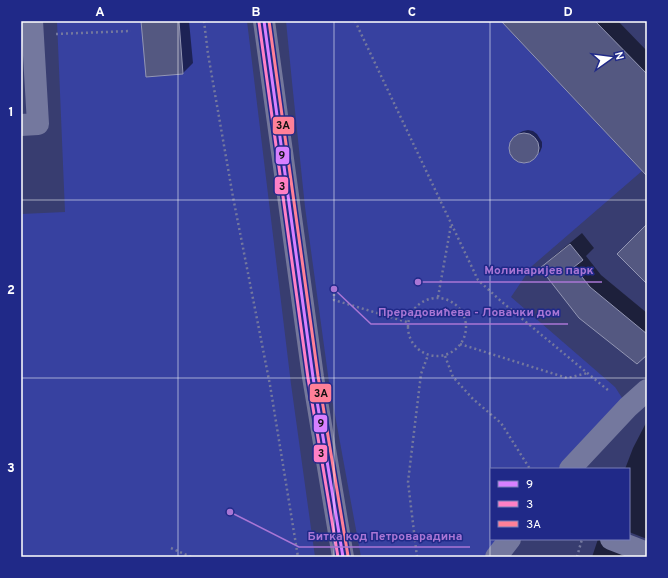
<svg xmlns="http://www.w3.org/2000/svg" width="668" height="578" font-family="Overpass,sans-serif">
<style>
.green{fill:#3741a0}
.shadow{fill:#0007}
.building{fill:#545881;stroke:#9396b4}
.lines{fill:none;stroke-linecap:round;stroke-linejoin:round}
.path{stroke:#74789e;stroke-width:2.5;stroke-dasharray:2 3;stroke-linecap:butt}
.minor{stroke:#74789e;stroke-width:22}
.major{stroke:#74779b;stroke-width:22}
.bus-1-casing{stroke:#202988;stroke-width:6}
.bus-2-casing{stroke:#202988;stroke-width:6}
.bus-3-casing{stroke:#202988;stroke-width:6}
.bus-1{stroke:#d880ff;stroke-width:3}
.bus-2{stroke:#ff80c5;stroke-width:3}
.bus-3{stroke:#ff8098;stroke-width:3}
.grid{fill:none;stroke:#fff;stroke-width:1;stroke-opacity:0.55}
.leader{fill:none;stroke:#a976d5;stroke-width:1.5}
.callout-dot{fill:#a976d5;stroke:#202988;stroke-width:1.5}
.callout-label{font-size:12px;text-anchor:middle;font-weight:bold;fill:#a976d5;stroke:#202988;stroke-width:3;stroke-linejoin:round;paint-order:stroke}
.line-badge{stroke:#202988;stroke-width:1.5}
.pale-badge-label{font-size:11px;text-anchor:middle;font-weight:bold;fill:#111}
.neatline{fill:none;stroke:#fff;stroke-width:1.5}
.grid-label{font-size:13px;text-anchor:middle;font-weight:bold;fill:#fff}
</style>
<rect width="100%" height="100%" fill="#383d70"/>
<path class="green" d="M 57,21 L 247,21 L 291,384 L 315,557 L 21,557 L 21,214 L 65,212 Z
M 286,21 L 501,21 L 642,171 L 532,266 L 511,297 L 615,387 L 628,407 L 570,469 L 491,469 L 491,539 L 510,539 L 496,557 L 361,557 L 329,382 L 305,207 L 292,82 Z"/>
<path class="shadow" d="M 142,21 L 189,21 L 193,63 L 183,73 L 147,76 Z
M 502,21 L 618,21 L 647,51 L 647,174 Z
M 528,130 L 533,131 L 537,134 L 542,142 L 542,147 L 540,152 L 533,159 L 529,162 L 524,163 L 520,162 L 513,157 L 511,153 L 511,144 L 519,133 L 523,131 Z
M 582,233 L 594,248 L 586,256 L 601,275 L 647,313 L 647,354 L 542,268 L 554,256 Z
M 647,421 L 647,539 L 629,532 L 629,469 L 625,469 L 633,448 Z
M 598,539 L 607,539 L 646,557 L 592,557 Z"/>
<path class="building" d="M 141,21 L 179,21 L 183,74 L 146,77 Z
M 501,21 L 595,21 L 647,74 L 647,176 Z
M509 148a15 15 0 1 1 30 0a15 15 0 1 1-30 0Z
M 647,224 L 647,284 L 617,254 Z
M 570,244 L 583,260 L 574,267 L 590,287 L 647,334 L 647,355 L 637,364 L 579,318 L 540,268 Z"/>
<g class="lines">
<path class="path" d="M 204,21 L 208,54 L 233,197 L 270,385 L 298,557
M 355,21 L 478,280 L 502,302 L 609,391
M 56,34 L 131,31
M 334,289 L 334,300 L 407,322
M 438,297 L 451,225
M408 327a29 29 0 1 1 58 0a29 29 0 1 1-58 0Z
M 460,344 L 567,378 L 588,373
M 445,356 L 453,377 L 473,399 L 501,423 L 530,469
M 171,548 L 191,557
M 417,557 L 408,482 L 421,374 L 428,355
M 577,557 L 582,539"/>
<path class="minor" d="M 21,125 L 38,124 L 32,21
M 570,469 L 628,407 L 647,390
M 611,539 L 647,553
M 496,557 L 510,539"/>
<path class="major" d="M 264,21 L 313,377 L 343,557"/>
<defs>
<path id="bus-1" d="M 264,21 L 313,377 L 343,557"/>
<path id="bus-2" d="M 259,22 L 308,378 L 338,557"/>
<path id="bus-3" d="M 269,21 L 318,376 L 348,556"/>
</defs>
<use href="#bus-1" class="bus-1-casing"/>
<use href="#bus-2" class="bus-2-casing"/>
<use href="#bus-3" class="bus-3-casing"/>
<use href="#bus-1" class="bus-1"/>
<use href="#bus-2" class="bus-2"/>
<use href="#bus-3" class="bus-3"/>
</g>
<path class="grid" d="M 178,21 L 178,557M 334,21 L 334,557M 490,21 L 490,557M 21,200 L 647,200M 21,378 L 647,378"/>
<path class="leader" d="M418 282L476 282H602M334 289L371 324H568M230 512L299 547H470"/>
<g class="callout-dot">
<circle cx="418" cy="282" r="4"/>
<circle cx="334" cy="289" r="4"/>
<circle cx="230" cy="512" r="4"/>
</g>
<g class="callout-label">
<text x="539" y="274">Молинаријев парк</text>
<text x="469" y="316">Прерадовићева - Ловачки дом</text>
<text x="385" y="540">Битка код Петроварадина</text>
</g>
<g class="line-badge">
<rect x="272" y="116" width="23" height="19" rx="4" fill="#ff8098"/>
<rect x="275" y="146" width="15" height="19" rx="4" fill="#d880ff"/>
<rect x="274" y="176" width="15" height="19" rx="4" fill="#ff80c5"/>
<rect x="309" y="383" width="23" height="20" rx="4" fill="#ff8098"/>
<rect x="313" y="414" width="15" height="19" rx="4" fill="#d880ff"/>
<rect x="313" y="444" width="15" height="19" rx="4" fill="#ff80c5"/>
</g>
<g class="pale-badge-label">
<text x="283" y="129">3A</text>
<text x="282" y="159">9</text>
<text x="282" y="190">3</text>
<text x="321" y="397">3A</text>
<text x="321" y="427">9</text>
<text x="321" y="457">3</text>
</g>
<rect width="668" height="578" fill="none" stroke="#202988" stroke-width="44"/>
<rect x="490" y="468" width="140" height="72" fill="#202988" stroke="#797fb8"/>
<rect x="498" y="481" width="20" height="6" fill="#d880ff" stroke="#797fb8"/>
<text x="526" y="488" font-size="12" fill="#ffffff">9</text>
<rect x="498" y="501" width="20" height="6" fill="#ff80c5" stroke="#797fb8"/>
<text x="526" y="508" font-size="12" fill="#ffffff">3</text>
<rect x="498" y="521" width="20" height="6" fill="#ff8098" stroke="#797fb8"/>
<text x="526" y="528" font-size="12" fill="#ffffff">3A</text>
<g transform="translate(610 58) rotate(76)" stroke="#202988" stroke-width="3" paint-order="stroke">
<path d="M0-3L7 15L0 10L-7 15Z" fill="#ffffff"/>
<text y="-6" font-size="11" font-weight="bold" text-anchor="middle" fill="#ffffff">N</text>
</g>
<rect x="22" y="22" width="624" height="534" class="neatline"/>
<g class="grid-label">
<text x="100" y="16">A</text>
<text x="256" y="16">B</text>
<text x="412" y="16">C</text>
<text x="568" y="16">D</text>
<text x="11" y="116">1</text>
<text x="11" y="294">2</text>
<text x="11" y="472">3</text>
</g>
</svg>
